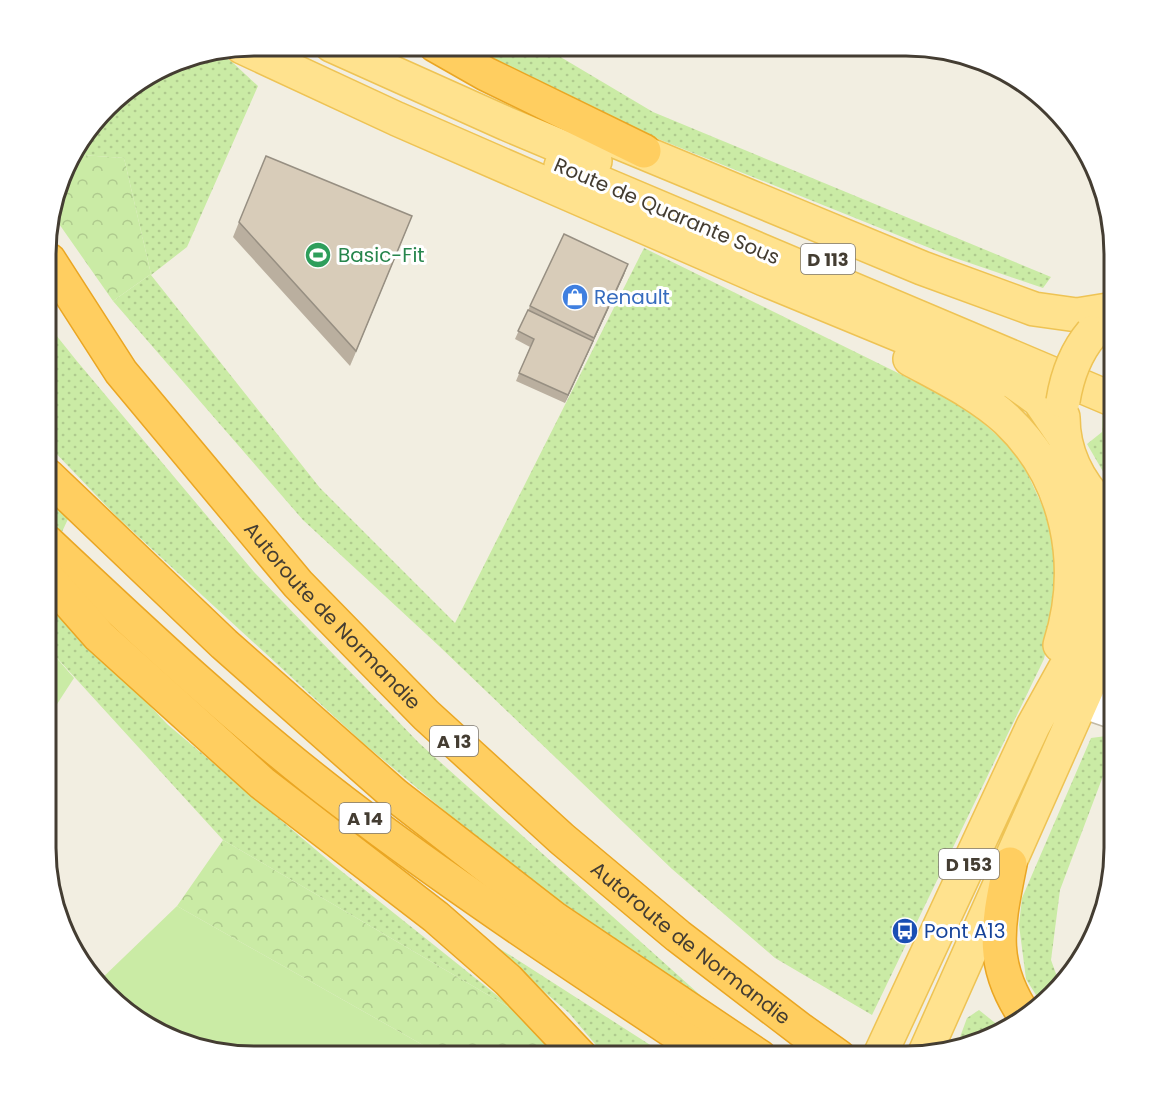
<svg xmlns="http://www.w3.org/2000/svg" width="1159" height="1102" font-family="Poppins,sans-serif">
<style>
.grass{fill:url(#grass-dots)}
.forest{fill:url(#forest-crowns)}
.garden{fill:#caeba5}
.lines{fill:none;stroke-linecap:round;stroke-linejoin:round}
.minor-casing{stroke:#c1b9a6;stroke-width:36}
.major-casing{stroke:#eec354;stroke-width:36}
.highway-casing{stroke:#eaa623;stroke-width:36}
.minor{stroke:#fff;stroke-width:33}
.major{stroke:#ffe28e;stroke-width:33}
.highway{stroke:#ffce60;stroke-width:33}
.major-bridge-casing{stroke:#eec354;stroke-width:36;stroke-linecap:butt}
.major-bridge{stroke:#ffe28e;stroke-width:33}
.wall{fill:#baaf9f}
.shaded-wall{fill:#978f82}
.building{fill:#d8ccb9;stroke:#978f82;stroke-width:1.5}
.labels{text-anchor:middle;dominant-baseline:central;stroke-width:6;stroke-linejoin:round;paint-order:stroke}
.shield{fill:#fff;stroke:#7c7770;stroke-width:1.5}
.shield-label{font-size:18px;font-weight:bold;fill:#443d32}
.street-label{font-size:20px;fill:#443d32;stroke:#fff}
.leisure-label{font-size:20px;fill:#27864d;stroke:#fff;text-anchor:start}
.shop-label{font-size:20px;fill:#366cbe;stroke:#fff;text-anchor:start}
.transit-label{font-size:20px;fill:#164399;stroke:#fff;text-anchor:start}
.rim{fill:none;stroke:#443d32;stroke-width:3}
</style>
<defs>
<pattern id="grass-dots" width="8" height="8" patternUnits="userSpaceOnUse" patternTransform="scale(1.5)"><rect width="8" height="8" fill="#caeba5"/><path d="M2 2h.1M6 6h.1" fill="none" stroke="#afca8e" stroke-width="1.8" stroke-linecap="round"/></pattern>
<pattern id="forest-crowns" width="20" height="18" patternUnits="userSpaceOnUse" patternTransform="scale(1.5)"><rect width="20" height="18" fill="#caeba5"/><path d="M2 6a3 3 0 1 1 6 0M12 15a3 3 0 1 1 6 0" fill="none" stroke="#afca8e"/></pattern>
</defs>
<rect width="100%" height="100%" fill="#f2eee1"/>
<path class="grass" d="M 456,46 L 542,46 L 653,112 L 1051,277 L 1043,288 L 952,257 L 497,74 Z
M 214,52 L 231,61 L 258,86 L 187,247 L 151,275 L 320,488 L 455,623 L 644,248 L 963,405 L 1019,455 L 1046,514 L 1055,556 L 1055,604 L 1044,659 L 872,1015 L 775,958 L 672,869 L 439,646 L 303,520 L 113,301 L 151,274 L 124,158 L 82,155 L 75,147 L 116,97 L 186,56 Z
M 48,325 L 76,360 L 254,572 L 419,743 L 709,1003 L 518,872 L 363,743 L 116,516 L 48,445 Z
M 1103,406 L 1114,411 L 1114,484 L 1105,475 L 1087,444 L 1102,432 Z
M 47,498 L 68,519 L 61,534 L 47,519 Z
M 47,606 L 100,652 L 167,724 L 335,866 L 519,1013 L 223,840 L 47,647 Z
M 1114,735 L 1114,747 L 1060,890 L 1051,960 L 1059,982 L 1041,1003 L 1026,979 L 1019,925 L 1022,898 L 1091,738 Z
M 477,934 L 669,1057 L 606,1057 L 569,1013 Z
M 979,1010 L 1004,1030 L 985,1041 L 956,1048 L 967,1018 Z"/>
<path class="forest" d="M 75,147 L 82,155 L 124,158 L 151,274 L 113,301 L 50,211 Z
M 223,840 L 519,1013 L 557,1057 L 423,1057 L 430,1049 L 177,906 Z"/>
<path class="garden" d="M 47,647 L 74,678 L 46,721 Z
M 177,906 L 430,1049 L 423,1057 L 240,1057 L 161,1035 L 97,983 Z"/>
<g class="lines">
<defs>
<path id="minor" d="M 1082,701 L 1114,712"/>
<path id="major" d="M 331,45 L 507,124 L 595,161
M 242,47 L 397,119 L 764,279 L 1014,382 L 1039,400 L 1065,438
M 618,142 L 922,268 L 1034,309 L 1077,315 L 1114,309
M 561,166 L 1114,400
M 910,359 C 943,377 979,394 1007,420 C 1069,479 1085,566 1060,645
M 1063,417 C 1063,452 1079,483 1103,507
M 924,1055 L 1114,628
M 879,1057 L 1033,726 L 1068,663 L 1095,602 C 1110,562 1102,530 1088,491"/>
<g id="highway">
<path d="M 435,45 L 486,74 L 644,151"/>
<path id="s1" d="M 49,260 L 121,372 L 298,584 L 426,715 L 562,839 L 678,936 L 801,1030 L 839,1057"/>
<path d="M 48,476 L 224,644 L 395,795 L 555,919 L 760,1057"/>
<path d="M 47,542 C 143,632 238,722 343,802 C 462,893 587,974 712,1057"/>
<path d="M 47,577 L 99,636 L 262,783 L 436,917 L 508,980 L 581,1057"/>
<path d="M 1010,864 C 998,925 988,963 1026,1018"/>
</g>
</defs>
<use href="#minor" class="minor-casing"/>
<use href="#major" class="major-casing"/>
<use href="#highway" class="highway-casing"/>
<use href="#minor" class="minor"/>
<use href="#major" class="major"/>
<use href="#highway" class="highway"/>
<defs>
<path id="major-bridge" d="M 1063,401 C 1067,376 1075,353 1092,333"/>
</defs>
<use href="#major-bridge" class="major-bridge-casing"/>
<use href="#major-bridge" class="major-bridge"/>
</g>
<path class="wall" d="M 239,222 L 406,231 L 350,366 L 233,237 Z
M 628,264 L 624,275 L 565,403 L 516,381 L 530,347 L 515,339 L 530,306 Z"/>
<path class="shaded-wall" d="M 412,216 L 406,231 L 350,366 L 356,351 Z
M 628,264 L 624,275 L 565,403 L 568,395 Z"/>
<path class="building" d="M 266,156 L 412,216 L 356,351 L 239,222 Z
M 564,234 L 628,264 L 594,338 L 530,306 Z
M 528,310 L 593,341 L 568,395 L 519,373 L 534,339 L 518,331 Z"/>
<defs>
<symbol id="stadium-disc" viewBox="-11 -11 22 22"><circle r="9.5" fill="#2e9e5b" stroke="#fff"/><path d="M0-5a6.5 5 0 1 0 0 10a6.5 5 0 1 0 0-10ZM-3.5-1.8h7v3.6h-7Z" fill="#fff"/></symbol>
<symbol id="shop-disc" viewBox="-11 -11 22 22"><circle r="9.5" fill="#3f7fe0" stroke="#fff"/><path d="M-5-2.5h2.3a2.7 3.5 0 0 1 5.4 0H5L5.5 6h-11ZM-1.5-2.5h3a1.5 2.3 0 0 0-3 0Z" fill="#fff"/></symbol>
<symbol id="bus-disc" viewBox="-11 -11 22 22"><circle r="9.5" fill="#1a4fb4" stroke="#fff"/><path d="M-5-6H5V4H4V6H2V4H-2V6H-4V4H-5ZM-3.5-4V0h7V-4ZM-3.5 1.2v1.5H-2V1.2ZM2 1.2v1.5H3.5V1.2Z" fill="#fff"/></symbol>
</defs>
<g fill-rule="evenodd">
<use href="#stadium-disc" x="303" y="240" width="30" height="30"/>
<use href="#shop-disc" x="560" y="282" width="30" height="30"/>
<use href="#bus-disc" x="890" y="916" width="30" height="30"/>
</g>
<g class="labels">
<g class="shield">
<rect x="801" y="244" width="54" height="30" rx="4.5"/>
<rect x="430" y="726" width="48" height="30" rx="4.5"/>
<rect x="339.5" y="803" width="51" height="30" rx="4.5"/>
<rect x="939" y="849" width="60" height="30" rx="4.5"/>
</g>
<g class="shield-label">
<text x="828" y="259">D 113</text>
<text x="454" y="741">A 13</text>
<text x="365" y="818">A 14</text>
<text x="969" y="864">D 153</text>
</g>
<g class="street-label">
<text transform="translate(667 211) rotate(23)">Route de Quarante Sous</text>
<text stroke="none"><textPath href="#s1" startOffset="456">Autoroute de Normandie</textPath></text>
<text stroke="none"><textPath href="#s1" startOffset="942">Autoroute de Normandie</textPath></text>
</g>
<g class="leisure-label">
<text x="338" y="255">Basic-Fit</text>
</g>
<g class="shop-label">
<text x="594" y="297">Renault</text>
</g>
<g class="transit-label">
<text x="924" y="931">Pont A13</text>
</g>
</g>
<path d="M0 0H1159V1102H0ZM254 56H906A198 198 0 0 1 1104 254V848A198 198 0 0 1 906 1046H254A198 198 0 0 1 56 848V254A198 198 0 0 1 254 56Z" fill="#fff" fill-rule="evenodd"/>
<path class="rim" d="M254 56H906A198 198 0 0 1 1104 254V848A198 198 0 0 1 906 1046H254A198 198 0 0 1 56 848V254A198 198 0 0 1 254 56Z"/>
</svg>
